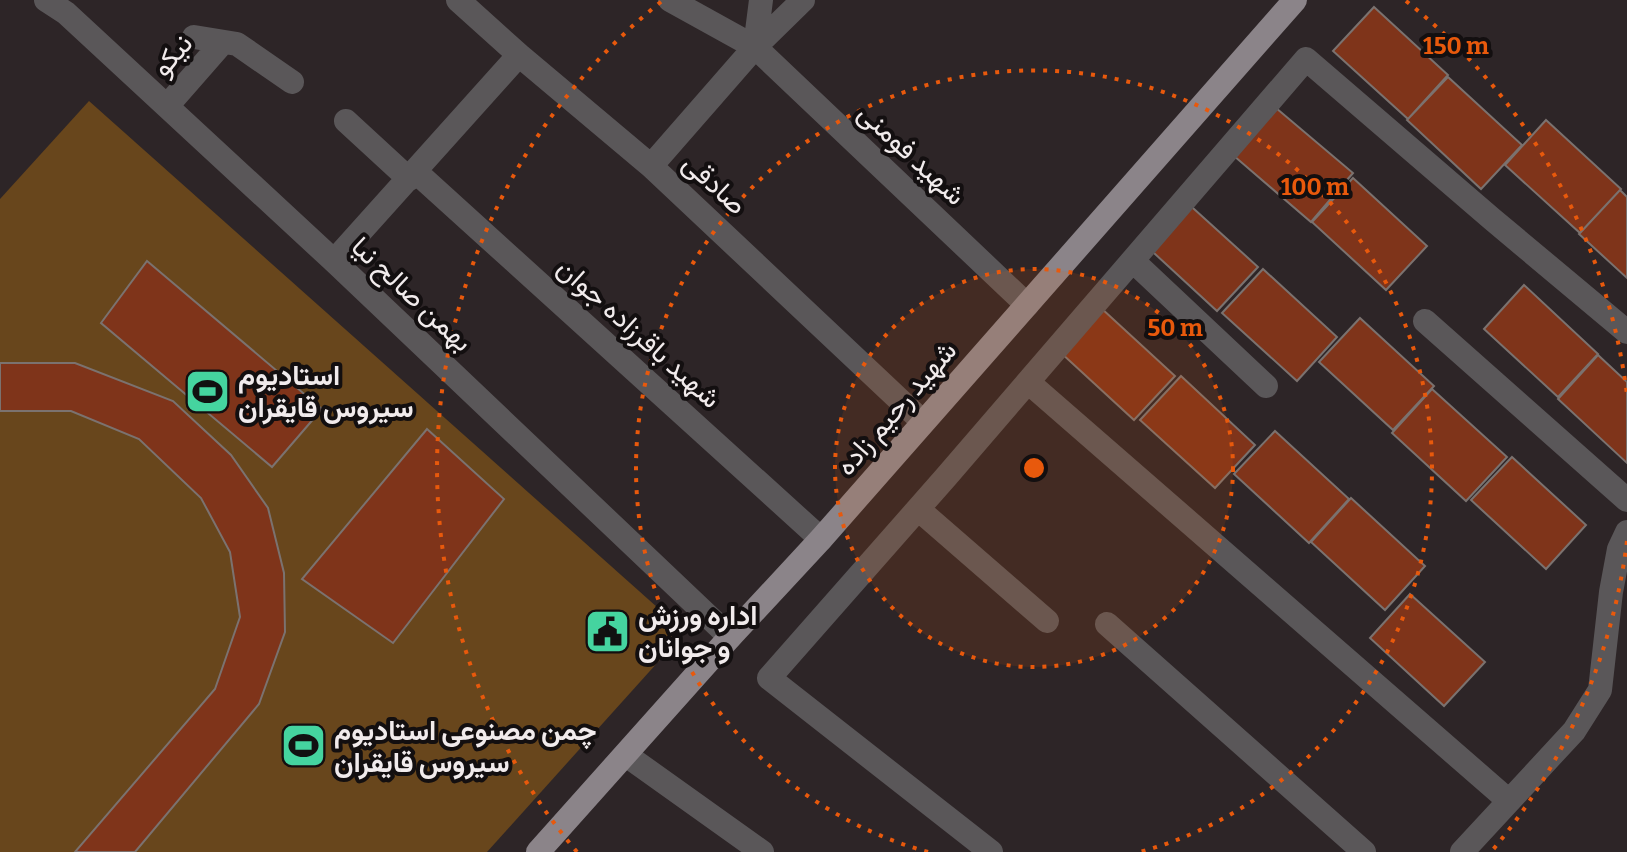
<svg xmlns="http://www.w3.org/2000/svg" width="1627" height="852" font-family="Bitter,Vazirmatn,serif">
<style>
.pitch{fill:#68461c}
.building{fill:#7f341a;stroke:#7b726f;stroke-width:2}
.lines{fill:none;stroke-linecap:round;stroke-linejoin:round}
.minor{stroke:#5a5759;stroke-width:24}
.major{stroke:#8b8489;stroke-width:24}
.ring{fill:none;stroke:#e8590c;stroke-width:4;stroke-dasharray:4 8}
.labels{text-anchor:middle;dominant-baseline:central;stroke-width:8;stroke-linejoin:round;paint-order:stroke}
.street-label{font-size:28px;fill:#f1ebec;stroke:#130f10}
.poi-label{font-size:28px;font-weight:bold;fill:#f1ebec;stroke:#130f10;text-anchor:start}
.centre{fill:#e8590c;stroke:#130f10;stroke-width:4}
.ring-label{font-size:24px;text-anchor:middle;font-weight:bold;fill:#e8590c;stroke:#130f10;stroke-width:8;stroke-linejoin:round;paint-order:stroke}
</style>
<rect width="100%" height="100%" fill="#2d2527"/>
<path class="pitch" d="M 89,101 L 685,632 L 487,852 L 0,852 L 0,199 Z"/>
<path class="building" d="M 1374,7 L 1448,75 L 1408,119 L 1333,51 Z
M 1448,77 L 1522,145 L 1481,189 L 1407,120 Z
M 1276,108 L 1353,173 L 1311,222 L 1234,156 Z
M 1546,120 L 1621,189 L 1580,233 L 1505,165 Z
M 1353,178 L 1427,246 L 1386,290 L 1312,222 Z
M 1620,190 L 1627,197 L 1627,278 L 1579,234 Z
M 1183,199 L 1258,267 L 1217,311 L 1142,242 Z
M 147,261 L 322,409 L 272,467 L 101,323 Z
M 1263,269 L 1337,337 L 1297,381 L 1222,313 Z
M 1524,285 L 1598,354 L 1558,397 L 1484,329 Z
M 1101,308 L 1175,376 L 1134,420 L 1060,352 Z
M 1360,318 L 1434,386 L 1393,430 L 1319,362 Z
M 1598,355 L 1627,382 L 1627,463 L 1558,399 Z
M 0,363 L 75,363 L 173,401 L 231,455 L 268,508 L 284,573 L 285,632 L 259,704 L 135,852 L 75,852 L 215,689 L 240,617 L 230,552 L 201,498 L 139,439 L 71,411 L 0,411 Z
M 1181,376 L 1255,445 L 1215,488 L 1140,420 Z
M 1432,389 L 1507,457 L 1466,501 L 1392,433 Z
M 427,429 L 504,499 L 393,643 L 302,579 Z
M 1275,431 L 1349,499 L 1309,543 L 1234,474 Z
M 1512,457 L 1586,525 L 1546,569 L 1471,500 Z
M 1351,498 L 1425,566 L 1385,610 L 1311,542 Z
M 1410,594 L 1485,662 L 1444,706 L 1370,638 Z"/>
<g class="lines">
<path class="minor" d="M 46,0 L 66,13 L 334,261 L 730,637
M 458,0 L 519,55 L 651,166 L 923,422
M 670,0 L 755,47 L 1027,305
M 194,37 L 237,44 L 292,82
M 755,47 L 761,0
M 167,106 L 223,42
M 346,121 L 409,179
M 651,166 L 755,47 L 803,0
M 416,172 L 821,539
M 334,261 L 519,55
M 1133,261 L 1266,386
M 1425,321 L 1627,500
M 1028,382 L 1509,801
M 918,509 L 1047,621
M 1107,624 L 1364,852
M 626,755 L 762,852
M 991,852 L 769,678 L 946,477 L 1306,59 L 1492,219 L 1627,332
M 1462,852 L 1574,731 L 1600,690 L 1611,592 L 1619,549 L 1627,532"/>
<path class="major" d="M 538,852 L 730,637 L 821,539 L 1295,0"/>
</g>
<circle cx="1034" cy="468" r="199" fill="#e8590c" fill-opacity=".12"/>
<g class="ring">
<circle cx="1034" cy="468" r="199"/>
<path d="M928 852A398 398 0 1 1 1140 852"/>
<path d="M1627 541A597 597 0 0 1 1491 852M577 852A597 597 0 0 1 662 1M1406 1A597 597 0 0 1 1627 395"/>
</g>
<defs>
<symbol id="stadium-square" viewBox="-11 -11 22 22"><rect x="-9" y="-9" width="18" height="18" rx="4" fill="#45d49f" stroke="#130f10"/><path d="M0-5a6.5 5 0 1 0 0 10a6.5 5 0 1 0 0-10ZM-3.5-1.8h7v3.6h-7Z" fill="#111"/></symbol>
<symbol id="civic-square" viewBox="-11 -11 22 22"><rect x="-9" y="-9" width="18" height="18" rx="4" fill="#45d49f" stroke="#130f10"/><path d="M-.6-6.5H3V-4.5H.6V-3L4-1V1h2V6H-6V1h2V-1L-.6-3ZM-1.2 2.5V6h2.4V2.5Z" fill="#111"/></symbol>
</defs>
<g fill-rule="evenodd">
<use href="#stadium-square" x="182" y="366" width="51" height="51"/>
<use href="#civic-square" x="582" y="606" width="51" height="51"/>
<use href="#stadium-square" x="278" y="720" width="51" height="51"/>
</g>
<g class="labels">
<g class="street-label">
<text transform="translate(172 55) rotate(-49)">نیکو</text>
<text transform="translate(912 154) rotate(43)">شهید فومنی</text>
<text transform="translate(715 184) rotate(43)">صادقی</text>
<text transform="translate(412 294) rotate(43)">بهمن صالح نیا</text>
<text transform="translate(639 333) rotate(42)">شهید باقرزاده جوان</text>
<text transform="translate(896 408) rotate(-49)">شهید رحیم زاده</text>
</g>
<g class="poi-label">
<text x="238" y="375">استادیوم<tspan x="238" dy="32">سیروس قایقران</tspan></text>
<text x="638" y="615">اداره ورزش<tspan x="638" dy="32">و جوانان</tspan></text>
<text x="334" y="730">چمن مصنوعی استادیوم<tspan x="334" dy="32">سیروس قایقران</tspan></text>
</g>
</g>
<circle cx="1034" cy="468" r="12" class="centre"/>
<g class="ring-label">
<text x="1456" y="54">150 m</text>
<text x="1315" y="195">100 m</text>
<text x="1175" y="336">50 m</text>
</g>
</svg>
